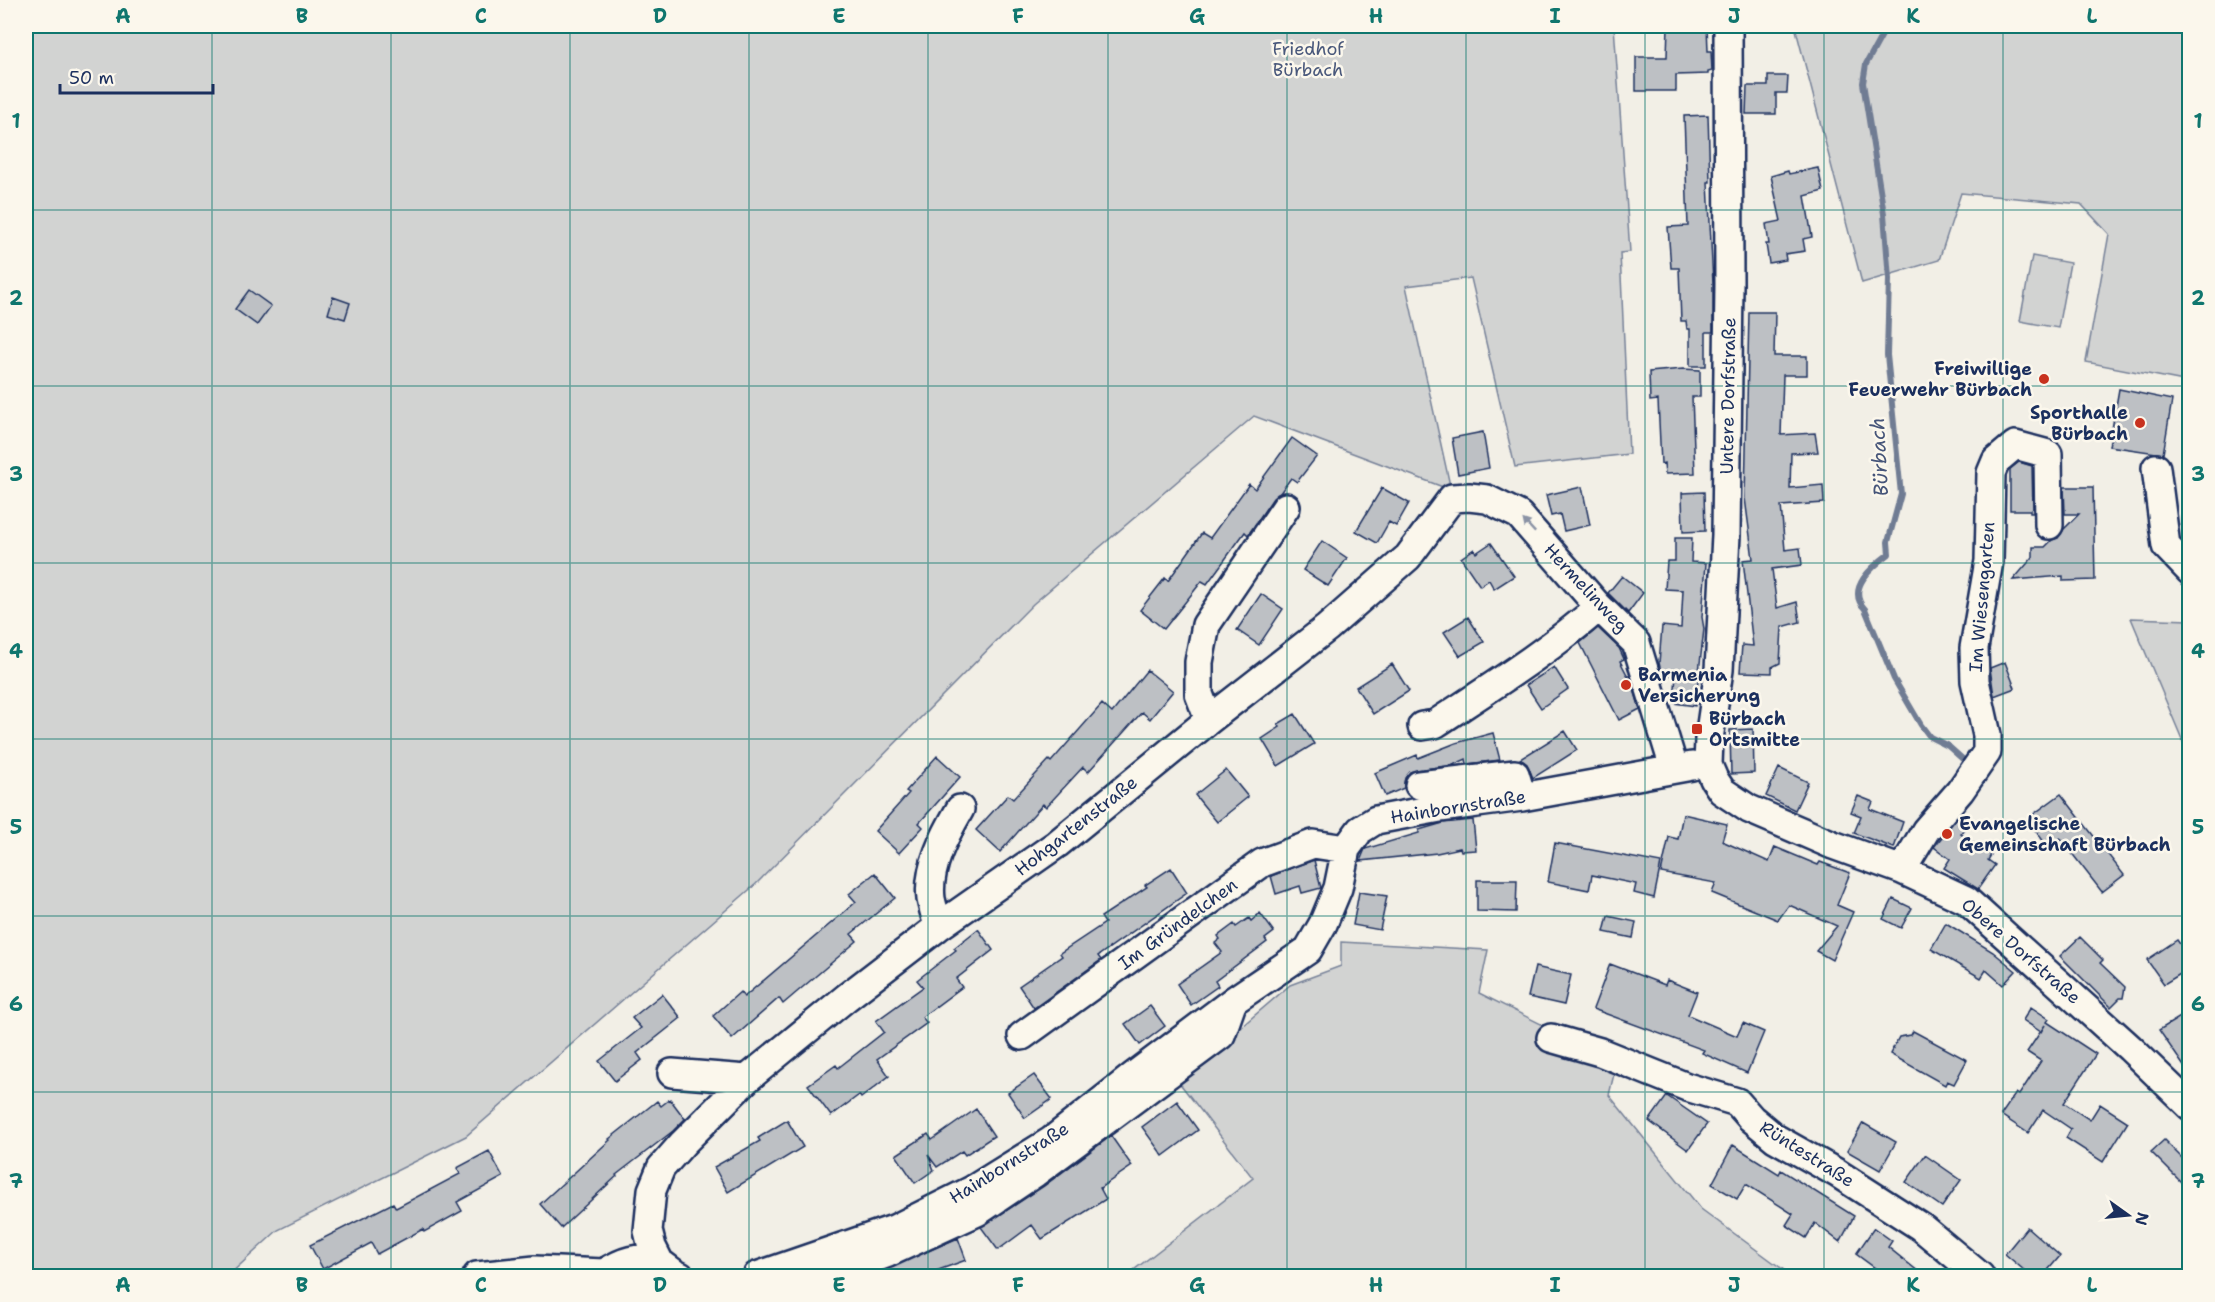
<svg xmlns="http://www.w3.org/2000/svg" width="2215" height="1302" font-family="'Shantell Sans',sans-serif">
<style>
.green{fill:#d2d3d2;stroke:#768198;stroke-width:1.5}
.lines{fill:none;stroke-linecap:round;stroke-linejoin:round}
.stream{stroke:#707b93;stroke-width:6}
.building{fill:#bdc0c4;stroke:#1b2f5e;stroke-width:1.5}
.minor-casing{stroke:#1b2f5e;stroke-width:32}
.minor{stroke:#fbf7ec;stroke-width:27}
.oneway{fill:#8b93a5}
.grid{fill:none;stroke:#0f766e;stroke-width:1.5;stroke-opacity:0.55}
.poi-dot{fill:#c8321e;stroke:#fbf7ec;stroke-width:2}
.labels{text-anchor:middle;dominant-baseline:central;stroke-width:5;stroke-linejoin:round;paint-order:stroke}
.park-label{font-size:18px;fill:#49587b;stroke:#fbf7ec}
.poi-label{font-size:18px;font-weight:bold;fill:#1b2f5e;stroke:#fbf7ec;text-anchor:start}
.street-label{font-size:18px;fill:#1b2f5e;stroke:#fbf7ec}
.water-label{font-size:20px;font-style:italic;fill:#465579;stroke:#fbf7ec}
.neatline{fill:none;stroke:#0f766e;stroke-width:2}
.grid-label{font-size:20px;text-anchor:middle;font-weight:bold;fill:#0f766e}
</style>
<rect width="100%" height="100%" fill="#f2efe6"/>
<filter id="ink" filterUnits="userSpaceOnUse"><feTurbulence type="fractalNoise" baseFrequency=".0167" numOctaves="2"/><feDisplacementMap in="SourceGraphic" scale="12" xChannelSelector="R" yChannelSelector="G"/><feConvolveMatrix kernelMatrix="1 2 1 2 8 2 1 2 1" color-interpolation-filters="sRGB"/></filter>
<g filter="url(#ink)">
<path class="green" d="M 26,26 L 1614,26 L 1630,252 L 1620,253 L 1629,454 L 1515,467 L 1471,278 L 1406,286 L 1451,490 L 1254,416 L 1033,604 L 756,884 L 466,1136 L 278,1230 L 228,1276 L 26,1276 Z
M 1795,26 L 2189,26 L 2189,382 L 2086,362 L 2109,234 L 2081,204 L 1961,193 L 1939,260 L 1862,283 Z
M 2032,256 L 2070,263 L 2058,328 L 2020,321 Z
M 2131,618 L 2189,620 L 2189,756 Z
M 1341,942 L 1488,950 L 1479,993 L 1569,1038 L 1614,1074 L 1609,1095 L 1701,1209 L 1792,1276 L 1126,1276 L 1253,1178 L 1178,1081 L 1290,985 L 1341,966 Z"/>
<g class="lines">
<path class="stream" d="M 1887,26 L 1866,64 L 1863,83 L 1884,214 L 1889,279 L 1887,355 L 1901,494 L 1888,542 L 1889,554 C 1873,566 1845,589 1865,609 L 1894,679 L 1921,725 L 1930,737 L 1948,746 L 1967,763 L 1966,768"/>
</g>
<path class="building" d="M 1668,26 L 1707,26 L 1708,51 L 1711,51 L 1712,71 L 1708,72 L 1708,74 L 1676,75 L 1676,91 L 1636,91 L 1636,57 L 1667,57 Z
M 1768,76 L 1788,76 L 1787,93 L 1776,93 L 1776,114 L 1746,114 L 1747,86 L 1768,86 Z
M 1708,115 L 1710,182 L 1708,182 L 1713,284 L 1713,332 L 1706,332 L 1706,366 L 1690,366 L 1690,329 L 1687,329 L 1686,321 L 1681,321 L 1679,268 L 1671,268 L 1668,227 L 1688,226 L 1684,116 Z
M 1818,168 L 1823,191 L 1805,196 L 1812,237 L 1803,239 L 1805,251 L 1785,254 L 1786,260 L 1769,263 L 1766,244 L 1769,244 L 1766,224 L 1781,221 L 1771,176 L 1788,171 L 1789,174 Z
M 249,290 L 271,306 L 257,325 L 235,309 Z
M 333,297 L 350,303 L 345,319 L 328,314 Z
M 1749,312 L 1775,312 L 1774,356 L 1807,356 L 1807,375 L 1783,375 L 1781,435 L 1815,433 L 1818,452 L 1791,453 L 1790,488 L 1823,485 L 1824,503 L 1781,506 L 1785,550 L 1800,548 L 1802,565 L 1772,569 L 1777,608 L 1797,602 L 1800,622 L 1782,627 L 1780,663 L 1772,667 L 1772,673 L 1740,672 L 1742,645 L 1753,646 L 1743,560 L 1753,559 L 1745,498 Z
M 1683,369 L 1700,370 L 1700,397 L 1692,397 L 1695,473 L 1665,474 L 1664,463 L 1661,464 L 1658,400 L 1650,401 L 1649,372 Z
M 2119,389 L 2172,400 L 2163,454 L 2109,446 Z
M 1483,432 L 1489,468 L 1458,474 L 1452,438 Z
M 1292,438 L 1317,456 L 1297,482 L 1291,478 L 1280,493 L 1273,498 L 1248,535 L 1245,532 L 1207,584 L 1202,581 L 1164,629 L 1140,610 L 1165,578 L 1168,581 L 1202,533 L 1210,538 L 1249,484 L 1255,489 Z
M 2019,462 L 2032,466 L 2033,513 L 2030,513 L 2030,510 L 2010,510 L 2010,469 Z
M 1582,487 L 1590,525 L 1564,531 L 1560,514 L 1551,516 L 1546,495 Z
M 2064,487 L 2093,487 L 2095,580 L 2063,581 L 2063,576 L 2013,580 L 2033,557 L 2033,547 L 2045,547 L 2052,540 L 2058,538 L 2064,529 L 2079,514 L 2065,514 Z
M 1382,488 L 1409,503 L 1396,526 L 1389,522 L 1377,543 L 1356,531 Z
M 1704,492 L 1705,531 L 1683,532 L 1682,493 Z
M 1675,538 L 1692,538 L 1691,562 L 1706,563 L 1702,617 L 1704,629 L 1695,706 L 1674,703 L 1676,674 L 1662,676 L 1659,663 L 1662,626 L 1681,628 L 1683,590 L 1665,589 L 1667,561 L 1675,561 Z
M 1322,541 L 1347,558 L 1328,586 L 1303,570 Z
M 1491,543 L 1514,576 L 1494,589 L 1489,580 L 1480,586 L 1461,558 L 1474,549 L 1476,553 Z
M 1622,576 L 1643,593 L 1628,613 L 1608,593 Z
M 1261,594 L 1283,609 L 1259,645 L 1237,630 Z
M 1468,617 L 1484,642 L 1460,656 L 1444,632 Z
M 1598,628 L 1619,648 L 1624,659 L 1620,661 L 1633,686 L 1640,709 L 1619,720 L 1580,643 Z
M 2005,662 L 2015,688 L 1994,696 L 1990,668 Z
M 1392,664 L 1409,691 L 1373,714 L 1356,687 Z
M 1554,667 L 1568,689 L 1541,708 L 1526,685 Z
M 1147,670 L 1173,691 L 1150,719 L 1142,712 L 1088,772 L 1083,767 L 1046,807 L 1043,804 L 1000,852 L 976,830 L 1008,795 L 1013,799 L 1049,760 L 1051,762 L 1102,704 L 1112,713 Z
M 1295,714 L 1314,744 L 1278,766 L 1262,739 L 1280,727 L 1278,724 Z
M 1753,729 L 1754,773 L 1731,774 L 1730,730 Z
M 1565,731 L 1577,750 L 1533,778 L 1527,764 L 1520,759 Z
M 1493,733 L 1500,760 L 1467,764 L 1466,759 L 1453,765 L 1417,770 L 1410,772 L 1405,778 L 1404,788 L 1385,796 L 1375,773 L 1417,755 L 1418,758 L 1456,743 Z
M 937,756 L 960,777 L 919,823 L 923,827 L 899,853 L 875,831 L 909,793 L 906,791 Z
M 1779,768 L 1808,782 L 1795,810 L 1766,796 Z
M 1226,770 L 1248,797 L 1217,822 L 1195,795 Z
M 2061,794 L 2124,875 L 2102,892 L 2060,838 L 2047,846 L 2027,819 Z
M 1858,796 L 1873,802 L 1870,809 L 1903,822 L 1894,848 L 1854,833 L 1861,816 L 1851,812 Z
M 1683,814 L 1727,824 L 1722,841 L 1769,862 L 1775,847 L 1818,865 L 1820,862 L 1850,873 L 1837,905 L 1853,912 L 1832,960 L 1816,951 L 1837,926 L 1789,905 L 1778,920 L 1712,893 L 1716,883 L 1661,873 L 1669,837 L 1678,839 Z
M 1956,819 L 1967,827 L 1961,834 L 1991,855 L 1988,860 L 1995,865 L 1978,889 L 1944,868 L 1950,859 L 1934,847 Z
M 1473,820 L 1476,850 L 1461,851 L 1460,848 L 1437,853 L 1360,861 L 1365,849 L 1419,833 L 1419,830 L 1443,823 Z
M 1555,843 L 1661,863 L 1654,898 L 1634,893 L 1636,884 L 1592,875 L 1589,890 L 1548,882 Z
M 1314,860 L 1321,888 L 1302,893 L 1300,886 L 1276,894 L 1271,876 Z
M 1171,868 L 1187,893 L 1098,956 L 1101,960 L 1034,1008 L 1019,986 L 1062,956 L 1060,953 L 1105,923 L 1101,917 L 1147,887 L 1145,885 Z
M 875,873 L 895,898 L 851,934 L 857,941 L 783,1004 L 779,998 L 732,1039 L 713,1016 L 740,992 L 744,997 L 856,902 L 849,894 Z
M 1477,880 L 1517,880 L 1516,912 L 1477,911 Z
M 1359,892 L 1387,896 L 1380,930 L 1353,925 Z
M 1893,899 L 1912,908 L 1901,928 L 1883,919 Z
M 1260,913 L 1274,932 L 1265,939 L 1267,942 L 1215,981 L 1218,986 L 1191,1005 L 1177,984 L 1222,952 L 1215,943 L 1220,939 L 1218,936 L 1234,924 L 1236,927 L 1249,918 L 1251,921 Z
M 1608,916 L 1636,922 L 1633,938 L 1604,932 Z
M 1946,923 L 1993,952 L 2016,971 L 2003,985 L 1986,970 L 1981,978 L 1931,949 Z
M 978,929 L 993,950 L 956,979 L 962,987 L 922,1017 L 927,1023 L 877,1059 L 889,1076 L 861,1098 L 859,1095 L 831,1116 L 808,1085 L 836,1065 L 838,1068 L 884,1032 L 876,1021 L 923,987 L 917,980 L 956,950 L 954,948 Z
M 2080,937 L 2103,960 L 2100,963 L 2125,987 L 2123,998 L 2120,998 L 2111,1007 L 2060,956 Z
M 2177,940 L 2190,958 L 2190,968 L 2164,984 L 2147,960 Z
M 1610,964 L 1665,985 L 1667,980 L 1697,992 L 1688,1015 L 1737,1036 L 1743,1023 L 1764,1032 L 1747,1073 L 1702,1053 L 1704,1050 L 1593,1009 Z
M 1535,967 L 1571,975 L 1564,1005 L 1528,997 Z
M 662,994 L 681,1018 L 637,1053 L 642,1060 L 615,1081 L 599,1061 L 641,1028 L 632,1018 Z
M 1150,1006 L 1165,1026 L 1140,1045 L 1125,1024 Z
M 2031,1007 L 2049,1019 L 2047,1022 L 2096,1054 L 2064,1103 L 2090,1120 L 2100,1104 L 2128,1122 L 2103,1162 L 2066,1138 L 2071,1129 L 2043,1110 L 2028,1133 L 2001,1115 L 2016,1093 L 2019,1095 L 2041,1061 L 2027,1052 L 2045,1025 L 2041,1032 L 2023,1020 Z
M 2190,1011 L 2190,1075 L 2159,1030 Z
M 1913,1031 L 1967,1060 L 1954,1084 L 1947,1081 L 1945,1085 L 1890,1054 L 1899,1037 L 1911,1035 Z
M 1034,1075 L 1052,1099 L 1025,1118 L 1008,1093 Z
M 1667,1096 L 1707,1124 L 1688,1150 L 1649,1121 Z
M 670,1099 L 685,1119 L 673,1131 L 616,1175 L 617,1176 L 561,1228 L 540,1204 L 610,1140 L 609,1139 L 657,1101 L 661,1106 Z
M 1177,1101 L 1198,1130 L 1163,1156 L 1142,1127 Z
M 976,1109 L 994,1136 L 965,1155 L 962,1151 L 937,1167 L 928,1155 L 934,1170 L 915,1183 L 896,1155 L 928,1134 L 932,1140 Z
M 787,1120 L 803,1147 L 728,1192 L 714,1167 L 760,1141 L 758,1138 Z
M 1863,1123 L 1896,1142 L 1880,1170 L 1847,1151 Z
M 1111,1136 L 1132,1166 L 1100,1188 L 1106,1199 L 1042,1239 L 1032,1225 L 998,1250 L 981,1227 L 1044,1186 Z
M 2164,1140 L 2190,1166 L 2190,1191 L 2151,1152 Z
M 1733,1145 L 1779,1174 L 1781,1170 L 1854,1216 L 1840,1242 L 1815,1223 L 1806,1238 L 1786,1225 L 1793,1214 L 1746,1184 L 1737,1199 L 1712,1184 Z
M 489,1151 L 503,1177 L 457,1202 L 462,1211 L 424,1232 L 423,1229 L 377,1254 L 371,1243 L 323,1269 L 310,1245 L 393,1203 L 396,1208 L 460,1174 L 457,1168 Z
M 1925,1155 L 1961,1180 L 1942,1207 L 1906,1182 Z
M 2027,1227 L 2060,1256 L 2043,1276 L 2031,1276 L 2005,1254 Z
M 1874,1228 L 1892,1241 L 1888,1247 L 1924,1276 L 1886,1276 L 1856,1254 Z
M 958,1238 L 966,1260 L 922,1276 L 870,1276 Z"/>
<g class="lines">
<defs>
<path id="minor" d="M 1728,26 L 1729,284 L 1726,535 L 1719,670 L 1709,739 L 1708,765 L 1714,779 L 1722,791 L 1749,809 L 1833,845 L 1902,870 L 1966,900 L 2130,1048 L 2190,1106
M 2156,468 L 2166,546 L 2190,571
M 1209,720 L 1199,694 L 1199,662 L 1206,625 L 1286,507
M 1422,726 L 1435,724 C 1491,687 1549,651 1599,607
M 1419,785 L 1515,774 L 1522,797
M 1902,870 L 1926,830 L 1960,791 L 1987,752 L 1987,735 L 1975,681 L 1974,648 L 1989,561 L 1991,473 L 1996,461 L 2015,445 L 2048,454 L 2049,525
M 938,927 C 936,918 933,908 931,899 C 927,868 945,835 960,809
M 1022,1036 L 1262,863 L 1313,844 L 1346,849
M 1551,1038 L 1600,1052 L 1687,1087 L 1737,1102 L 1751,1118 L 1775,1138 L 1837,1173 L 1921,1227 L 1980,1276
M 672,1073 L 747,1079
M 660,1263 L 652,1247 L 648,1231 L 652,1190 L 661,1168 L 683,1143 L 747,1079 L 847,997 L 938,927 L 1057,844 L 1209,720 L 1327,628 L 1408,557 L 1452,498 L 1469,497 L 1487,499 L 1519,515 L 1599,607 L 1636,643 L 1674,768
M 604,1273 C 621,1262 639,1254 660,1263 C 667,1267 672,1273 680,1276
M 477,1276 L 535,1270 L 604,1273
M 757,1276 L 894,1229 L 972,1190 L 1051,1141 L 1132,1077 L 1233,1001 L 1308,950 L 1323,924 L 1338,888 L 1346,849 L 1360,830 L 1376,820 L 1440,808 L 1522,797 L 1692,766
M 827,1276 L 888,1253 L 977,1212 L 1035,1173 L 1221,1035 L 1233,1001"/>
</defs>
<use href="#minor" class="minor-casing"/>
<use href="#minor" class="minor"/>
</g>
<defs><path id="oneway-solid" d="M-6-.8H1V-3.2L6.5 0L1 3.2V.8H-6Z" transform="scale(1.5)"/></defs>
<use class="oneway" href="#oneway-solid" transform="translate(1529 526) rotate(-133)"/>
</g>
<path class="grid" d="M 212,26 L 212,1276M 391,26 L 391,1276M 570,26 L 570,1276M 749,26 L 749,1276M 928,26 L 928,1276M 1108,26 L 1108,1276M 1287,26 L 1287,1276M 1466,26 L 1466,1276M 1645,26 L 1645,1276M 1824,26 L 1824,1276M 2003,26 L 2003,1276M 26,210 L 2190,210M 26,386 L 2190,386M 26,563 L 2190,563M 26,739 L 2190,739M 26,916 L 2190,916M 26,1092 L 2190,1092"/>
<g class="poi-dot">
<circle cx="2044" cy="379" r="6"/>
<circle cx="2140" cy="423" r="6"/>
<circle cx="1626" cy="685" r="6"/>
<rect x="1691" y="723" width="12" height="12" rx="3"/>
<circle cx="1947" cy="834" r="6"/>
</g>
<g class="labels">
<g class="park-label">
<text x="1308" y="49">Friedhof<tspan x="1308" dy="21">Bürbach</tspan></text>
</g>
<g class="poi-label">
<text x="2032" y="369" text-anchor="end">Freiwillige<tspan x="2032" dy="21">Feuerwehr Bürbach</tspan></text>
<text x="2128" y="413" text-anchor="end">Sporthalle<tspan x="2128" dy="21">Bürbach</tspan></text>
<text x="1638" y="675">Barmenia<tspan x="1638" dy="21">Versicherung</tspan></text>
<text x="1709" y="719">Bürbach<tspan x="1709" dy="21">Ortsmitte</tspan></text>
<text x="1959" y="824">Evangelische<tspan x="1959" dy="21">Gemeinschaft Bürbach</tspan></text>
</g>
<g class="street-label">
<text transform="translate(1728 396) rotate(-89)">Untere Dorfstraße</text>
<text transform="translate(1586 588) rotate(47)">Hermelinweg</text>
<text transform="translate(1982 597) rotate(-85)">Im Wiesengarten</text>
<text transform="translate(1458 807) rotate(-9)">Hainbornstraße</text>
<text transform="translate(1076 826) rotate(-38)">Hohgartenstraße</text>
<text transform="translate(1178 924) rotate(-36)">Im Gründelchen</text>
<text transform="translate(2021 951) rotate(41)">Obere Dorfstraße</text>
<text transform="translate(1807 1154) rotate(32)">Rüntestraße</text>
<text transform="translate(1009 1163) rotate(-32)">Hainbornstraße</text>
</g>
<g class="water-label">
<text transform="translate(1879 457) rotate(-93)">Bürbach</text>
</g>
</g>
<rect width="2215" height="1302" fill="none" stroke="#fbf7ec" stroke-width="66"/>
<g transform="translate(2128 1215) rotate(105)" stroke="#fbf7ec" stroke-width="4.5" paint-order="stroke">
<path d="M0-4.5L10 22L0 15L-10 22Z" fill="#1b2f5e"/>
<text y="-9" font-size="16" font-weight="bold" text-anchor="middle" fill="#1b2f5e">N</text>
</g>
<path d="M60 84v9h153v-9" fill="none" stroke="#1b2f5e" stroke-width="3"/>
<text x="69" y="84" font-size="18" fill="#1b2f5e" stroke="#fbf7ec" stroke-width="4.5" paint-order="stroke">50 m</text>
<rect x="33" y="33" width="2149" height="1236" class="neatline"/>
<g class="grid-label">
<text x="123" y="23">A</text>
<text x="302" y="23">B</text>
<text x="481" y="23">C</text>
<text x="660" y="23">D</text>
<text x="839" y="23">E</text>
<text x="1018" y="23">F</text>
<text x="1197" y="23">G</text>
<text x="1376" y="23">H</text>
<text x="1555" y="23">I</text>
<text x="1734" y="23">J</text>
<text x="1913" y="23">K</text>
<text x="2092" y="23">L</text>
<text x="16" y="128">1</text>
<text x="2198" y="128">1</text>
<text x="16" y="305">2</text>
<text x="2198" y="305">2</text>
<text x="16" y="481">3</text>
<text x="2198" y="481">3</text>
<text x="16" y="658">4</text>
<text x="2198" y="658">4</text>
<text x="16" y="834">5</text>
<text x="2198" y="834">5</text>
<text x="16" y="1011">6</text>
<text x="2198" y="1011">6</text>
<text x="16" y="1188">7</text>
<text x="2198" y="1188">7</text>
<text x="123" y="1292">A</text>
<text x="302" y="1292">B</text>
<text x="481" y="1292">C</text>
<text x="660" y="1292">D</text>
<text x="839" y="1292">E</text>
<text x="1018" y="1292">F</text>
<text x="1197" y="1292">G</text>
<text x="1376" y="1292">H</text>
<text x="1555" y="1292">I</text>
<text x="1734" y="1292">J</text>
<text x="1913" y="1292">K</text>
<text x="2092" y="1292">L</text>
</g>
</svg>
